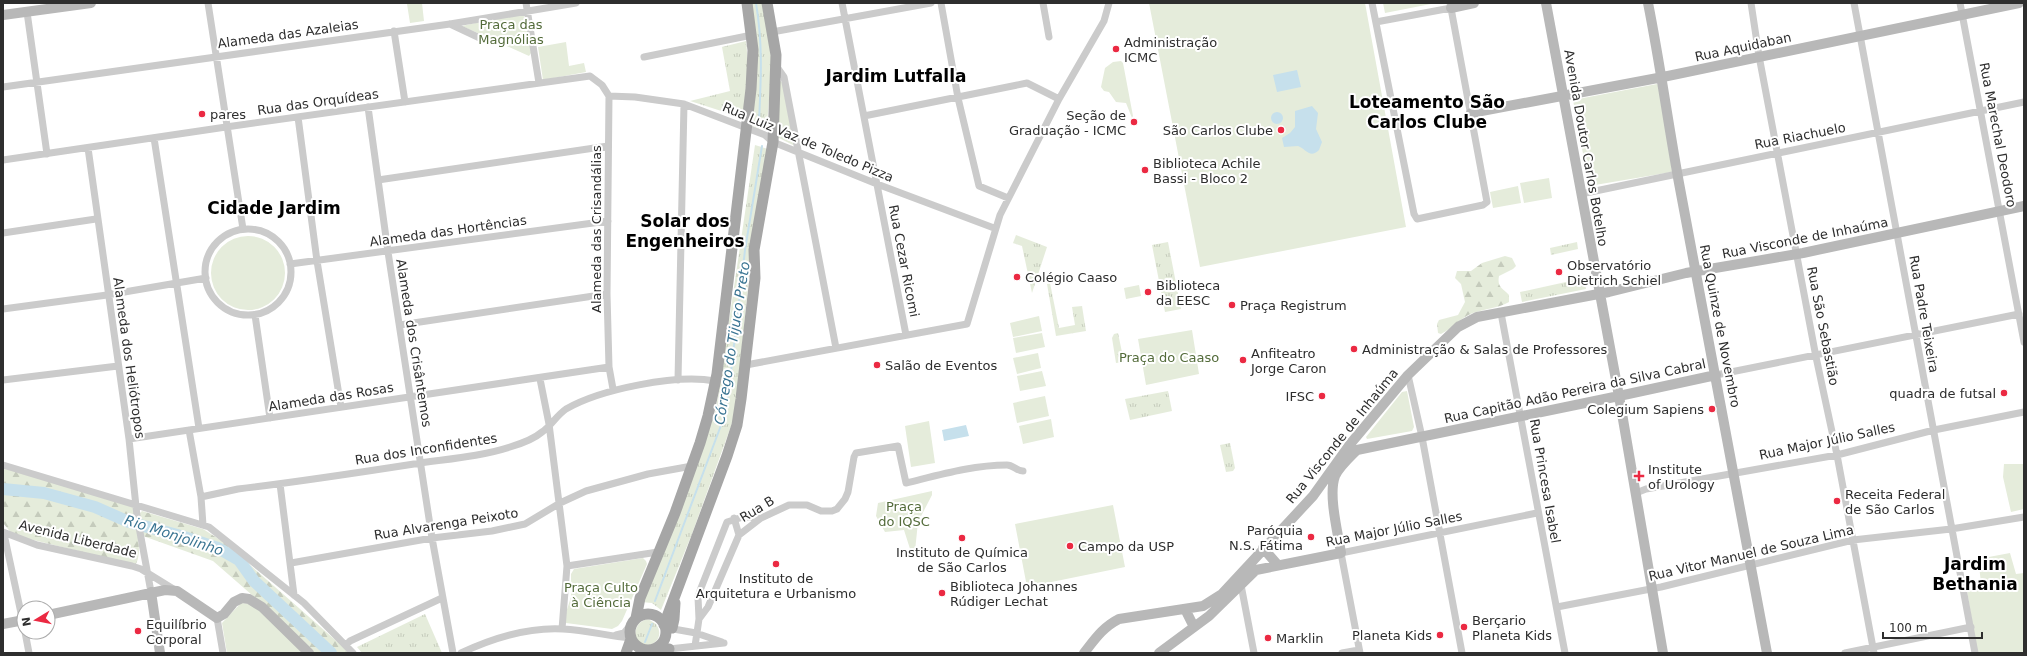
<svg xmlns="http://www.w3.org/2000/svg" width="2027" height="656" font-family="'DejaVu Sans',sans-serif">
<style>
.grass{fill:url(#grass-tufts)}
.forest{fill:url(#forest-firs)}
.park{fill:#e5ecdb}
.water{fill:#c6e0ec}
.lines{fill:none;stroke-linecap:round;stroke-linejoin:round}
.stream{stroke:#c6e0ec;stroke-width:2}
.river{stroke:#c6e0ec;stroke-width:12}
.street{stroke:#cbcbcb;stroke-width:7}
.secondary{stroke:#b8b8b8;stroke-width:10}
.primary{stroke:#a6a6a6;stroke-width:11}
.poi-dot{fill:#eb2942;stroke:#fff;stroke-width:1.5}
.labels{text-anchor:middle;dominant-baseline:central;stroke-width:4;stroke-linejoin:round;paint-order:stroke}
.park-label{font-size:13px;fill:#536b3a;stroke:#fff}
.street-label{font-size:13px;fill:#2e2e2e;stroke:#fff}
.poi-label{font-size:13px;fill:#2e2e2e;stroke:#fff;text-anchor:start}
.water-label{font-size:14px;font-style:italic;fill:#397492;stroke:#fff}
.district-label{font-size:17px;font-weight:bold;fill:#000;stroke:#fff}
</style>
<defs>
<pattern id="grass-tufts" width="24" height="20" patternUnits="userSpaceOnUse"><rect width="24" height="20" fill="#e5ecdb"/><path d="M3 7l-1-3M5 7V3M7 7l1-3M15 17l-1-3M17 17v-4M19 17l1-3" fill="none" stroke="#c5cbbc"/></pattern>
<pattern id="forest-firs" width="22" height="20" patternUnits="userSpaceOnUse"><rect width="22" height="20" fill="#e5ecdb"/><path d="M5 1l3.5 6h-7zM16 11l3.5 6h-7z" fill="#c5cbbc"/></pattern>
</defs>
<rect width="100%" height="100%" fill="#fff"/>
<path class="grass" d="M 751,3 L 763,3 L 772,63 L 767,124 C 762,129 758,130 752,128 Z
M 746,41 C 749,66 747,89 743,113 L 737,116 L 690,101 L 730,91 L 722,47 Z
M 755,145 L 768,149 L 750,268 L 735,415 L 692,534 L 661,610 L 652,603 L 641,602 L 716,409 Z
M 1016,235 L 1047,247 L 1032,293 L 1022,246 L 1013,243 Z
M 1168,242 L 1181,309 L 1165,312 L 1152,245 Z
M 1577,242 L 1578,249 L 1551,255 L 1550,248 Z
M 1584,278 L 1586,289 L 1522,302 L 1520,292 Z
M 1050,283 L 1059,328 L 1075,325 L 1072,307 L 1082,306 L 1086,331 L 1056,336 L 1047,284 Z
M 1118,333 L 1124,362 L 1116,363 L 1112,338 L 1114,334 Z
M 1168,391 L 1172,411 L 1130,420 L 1125,399 Z
M 1230,443 L 1235,468 L 1233,471 L 1226,472 L 1220,445 Z
M 425,614 L 442,653 L 362,653 L 357,647 Z
M 648,619 L 656,624 C 665,637 654,648 640,645 L 635,638 C 635,628 638,621 648,619 Z"/>
<path class="forest" d="M 1505,256 L 1512,258 L 1516,266 L 1513,269 L 1499,276 C 1497,287 1502,288 1509,295 L 1509,302 C 1499,308 1484,309 1473,313 C 1460,318 1453,328 1441,334 L 1438,333 L 1437,324 L 1439,320 L 1458,315 L 1465,302 L 1461,284 L 1455,278 L 1457,271 L 1471,271 L 1482,263 Z
M 3,467 L 133,507 C 135,521 144,554 135,565 L 13,535 L 3,523 Z
M 142,511 L 203,529 L 225,543 L 350,653 L 312,653 L 275,615 L 213,561 L 143,536 L 139,514 Z"/>
<path class="park" d="M 422,3 L 424,21 L 410,23 L 407,4 Z
M 1149,3 L 1365,3 L 1406,227 L 1200,267 Z
M 1383,3 L 1436,3 L 1385,13 Z
M 520,13 L 526,18 L 531,53 L 529,56 L 462,26 Z
M 566,42 L 569,66 L 584,63 L 586,72 L 543,80 L 538,47 Z
M 1121,61 L 1123,63 L 1133,116 L 1132,118 L 1126,103 L 1116,102 L 1109,92 L 1104,91 L 1101,87 L 1105,68 L 1113,62 Z
M 780,81 L 784,83 L 797,147 L 775,136 Z
M 1657,84 L 1662,88 L 1672,172 L 1589,186 L 1573,100 Z
M 1549,178 L 1552,198 L 1524,203 L 1520,183 Z
M 1518,186 L 1521,203 L 1493,208 L 1490,192 Z
M211 273a37 37 0 1 1 74 0a37 37 0 1 1-74 0Z
M 1139,285 L 1141,296 L 1126,299 L 1124,288 Z
M 1039,316 L 1042,331 L 1013,337 L 1010,323 Z
M 1192,330 L 1199,374 L 1146,385 L 1138,339 Z
M 1042,333 L 1045,347 L 1016,353 L 1013,338 Z
M 1038,353 L 1041,368 L 1017,374 L 1013,358 Z
M 1042,371 L 1046,386 L 1020,391 L 1017,376 Z
M 1407,391 L 1414,427 L 1412,431 L 1367,439 L 1366,437 L 1402,392 Z
M 1045,396 L 1049,416 L 1017,423 L 1013,403 Z
M 1051,419 L 1054,437 L 1023,444 L 1019,426 Z
M 929,421 L 935,463 L 911,467 L 905,426 Z
M 2004,464 L 2024,464 L 2024,509 L 2011,512 L 2003,477 Z
M 932,491 L 932,495 L 918,522 L 915,551 L 911,552 L 904,530 L 885,532 L 876,516 L 878,503 Z
M 1113,505 L 1125,567 L 1027,587 L 1015,524 Z
M 2010,553 L 2016,574 L 2024,573 L 2024,653 L 1977,653 L 1966,584 L 1981,582 L 1978,559 Z
M 643,558 L 646,561 L 647,564 L 622,621 L 618,626 L 612,629 L 566,623 L 564,619 L 571,597 L 571,574 L 574,569 Z
M 241,603 L 253,604 L 304,653 L 227,653 L 222,623 Z"/>
<path class="water" d="M 1297,70 L 1301,87 L 1277,92 L 1273,75 Z
M 1312,106 L 1318,113 L 1316,129 L 1322,142 L 1319,150 C 1310,159 1306,149 1298,146 L 1284,147 L 1282,138 L 1290,133 L 1295,127 L 1295,111 Z
M1271 118a6 6 0 1 1 12 0a6 6 0 1 1-12 0Z
M 966,425 L 969,436 L 944,441 L 942,430 Z"/>
<g class="lines">
<path class="stream" d="M 756,3 C 763,45 761,79 759,121
M 655,601 L 723,420 L 729,389 L 745,250 L 762,146
M 645,642 L 652,624"/>
<path class="river" d="M 3,489 L 44,493 L 95,507 L 129,522 L 181,536 L 218,548 L 239,560 L 254,581 L 331,653"/>
<path class="street" d="M 208,3 L 243,229
M 526,3 L 539,83
M 842,3 L 906,335
M 941,3 L 958,98 L 979,186 L 1008,198
M 1043,3 L 1049,37
M 1372,3 L 1414,214 L 1417,219 L 1483,205 L 1487,202 L 1450,3
M 1751,3 L 1759,56 L 1816,357 L 1837,455 L 1874,653
M 1854,3 L 1975,653
M 1960,3 L 2024,342
M 27,12 L 47,154
M 1376,22 L 1451,8
M 450,24 L 484,40
M 394,31 L 405,102
M 772,32 L 931,3
M 644,57 L 752,35
M 777,67 L 784,77 L 836,348
M 3,87 L 450,24 L 576,3
M 609,96 L 635,97 L 684,104 L 765,135 L 773,142 L 877,184 L 994,228
M 368,107 L 388,252 L 432,538 L 453,653
M 864,116 L 1027,83 L 1059,99
M 298,117 L 317,261 L 341,407
M 154,138 L 199,428
M 88,148 L 129,439 L 137,516 L 151,592
M 3,160 L 226,127 L 590,76 L 602,85 L 609,96 L 607,294 L 609,367 L 613,389
M 378,180 L 608,146
M 1581,194 L 2024,102
M205 272a43 43 0 1 1 86 0a43 43 0 1 1-86 0Z
M 3,233 L 96,219
M 290,264 L 608,221
M 3,309 L 107,295 L 206,278
M 1501,313 L 1565,653
M 255,315 L 270,418
M 400,325 L 607,294
M 746,365 L 967,324 L 1000,215 L 1059,99 L 1104,21 L 1109,3
M 1408,375 L 1422,437 L 1462,653
M 1716,375 L 2019,314
M 540,379 L 549,424 L 567,566 L 562,629
M 3,380 L 118,366
M 678,380 L 684,104
M 189,430 L 201,497
M 129,439 L 609,367
M 3,465 L 209,527 L 304,603 L 353,653
M 280,484 L 294,595
M 1636,493 L 1646,489 L 1837,455 L 1934,430 L 2024,412
M 734,518 L 739,535
M 203,525 L 201,497 L 238,489 C 297,482 356,473 414,464 C 446,459 479,457 510,447 C 520,444 534,439 542,432 C 551,426 556,416 566,409 C 601,389 676,374 715,381
M 3,532 L 37,545 L 132,566 L 141,569 L 175,590
M 4,534 L 24,627
M 291,563 L 432,538 L 492,531 L 525,524 L 560,503 L 586,491 L 648,474 L 692,466
M 567,566 L 658,552
M 1241,585 L 1254,653
M 1557,607 L 1661,587 L 1853,540 L 1951,529 L 2024,517
M 217,618 L 223,653
M 699,619 L 698,597 L 701,588 L 727,522 L 743,517 L 761,518
M 668,628 L 696,633 L 722,642
M 25,632 L 29,653
M 616,635 L 624,633 L 633,622
M 346,645 L 350,641 L 442,598
M 695,646 L 699,619 L 708,607 L 739,535 L 761,518 L 789,505 L 807,505 L 821,511 L 832,511 L 837,509 L 845,499 L 848,492 L 854,457 L 856,453 L 898,446 L 906,483 C 939,475 973,465 1007,465 C 1013,465 1017,471 1023,471
M 658,647 L 669,649 L 724,643
M 461,653 C 493,638 528,627 563,629 C 586,630 608,636 630,638
M 1342,653 L 1359,650
M 1360,653 L 1341,553 L 1537,513
M 1845,653 L 1971,627"/>
<path class="secondary" d="M 1546,3 L 1619,396 L 1663,653
M 1648,3 C 1660,63 1668,123 1679,183 C 1708,340 1738,496 1767,653
M 1451,8 L 1474,3
M 3,15 L 91,3
M 1471,113 L 1663,77 L 2019,3
M 1263,548 L 1277,564
M 151,592 L 160,653
M 1185,609 L 1194,627
M 48,615 L 165,590 L 177,591 L 217,618 L 224,614 L 234,602 L 242,598 L 249,599 L 262,607 L 309,653
M 3,624 L 24,620
M 1084,653 C 1095,639 1103,627 1119,619 L 1203,606 L 1222,594 L 1313,496 L 1351,443 L 1408,375 L 1458,327 L 1477,317 L 1609,292 L 1686,273 L 1803,253 L 2024,206
M 1159,653 L 1209,616 L 1256,570 L 1341,553 C 1338,533 1328,495 1335,476 C 1339,467 1350,457 1357,450 L 1619,396 L 1716,375"/>
<path class="primary" d="M630 632a18 18 0 1 1 36 0a18 18 0 1 1-36 0Z
M 636,618 L 640,598 L 675,513 L 700,443 L 708,416 L 717,374 L 751,89 L 753,50 L 747,3
M 664,625 L 727,456 L 737,425 L 741,399 L 755,278 L 754,250 L 773,142 L 776,55 L 767,3
M 672,628 L 674,619 L 675,603
M 626,653 L 631,639
M 666,653 L 669,649"/>
</g>
<g class="poi-dot">
<circle cx="1116" cy="49" r="4"/>
<circle cx="202" cy="114" r="4"/>
<circle cx="1134" cy="122" r="4"/>
<circle cx="1281" cy="130" r="4"/>
<circle cx="1145" cy="170" r="4"/>
<circle cx="1559" cy="272" r="4"/>
<circle cx="1017" cy="277" r="4"/>
<circle cx="1148" cy="292" r="4"/>
<circle cx="1232" cy="305" r="4"/>
<circle cx="1354" cy="349" r="4"/>
<circle cx="1243" cy="360" r="4"/>
<circle cx="877" cy="365" r="4"/>
<circle cx="2004" cy="393" r="4"/>
<circle cx="1322" cy="396" r="4"/>
<circle cx="1712" cy="409" r="4"/>
<path d="M1637 470h4v4h4v4h-4v4h-4v-4h-4v-4h4z"/>
<circle cx="1837" cy="501" r="4"/>
<circle cx="1311" cy="537" r="4"/>
<circle cx="962" cy="538" r="4"/>
<circle cx="1070" cy="546" r="4"/>
<circle cx="776" cy="564" r="4"/>
<circle cx="942" cy="593" r="4"/>
<circle cx="1464" cy="627" r="4"/>
<circle cx="138" cy="631" r="4"/>
<circle cx="1440" cy="635" r="4"/>
<circle cx="1268" cy="638" r="4"/>
</g>
<g class="labels">
<g class="park-label">
<text x="511" y="24">Praça das<tspan x="511" dy="15">Magnólias</tspan></text>
<text x="1169" y="357">Praça do Caaso</text>
<text x="904" y="506">Praça<tspan x="904" dy="15">do IQSC</tspan></text>
<text x="601" y="587">Praça Culto<tspan x="601" dy="15">à Ciência</tspan></text>
</g>
<g class="street-label">
<text transform="translate(288 34) rotate(-8)">Alameda das Azaleias</text>
<text transform="translate(1743 47) rotate(-12)">Rua Aquidaban</text>
<text transform="translate(318 102) rotate(-8)">Rua das Orquídeas</text>
<text transform="translate(1998 135) rotate(79)">Rua Marechal Deodoro</text>
<text transform="translate(1800 136) rotate(-11)">Rua Riachuelo</text>
<text transform="translate(808 142) rotate(23)">Rua Luiz Vaz de Toledo Pizza</text>
<text transform="translate(1586 148) rotate(80)">Avenida Doutor Carlos Botelho</text>
<text transform="translate(596 229) rotate(-90)">Alameda das Crisandálias</text>
<text transform="translate(448 231) rotate(-8)">Alameda das Hortências</text>
<text transform="translate(1805 238) rotate(-11)">Rua Visconde de Inhaúma</text>
<text transform="translate(904 261) rotate(79)">Rua Cezar Ricomi</text>
<text transform="translate(1924 314) rotate(80)">Rua Padre Teixeira</text>
<text transform="translate(1720 326) rotate(79)">Rua Quinze de Novembro</text>
<text transform="translate(1823 326) rotate(79)">Rua São Sebastião</text>
<text transform="translate(414 343) rotate(81)">Alameda dos Crisântemos</text>
<text transform="translate(129 358) rotate(82)">Alameda dos Heliótropos</text>
<text transform="translate(1575 391) rotate(-12)">Rua Capitão Adão Pereira da Silva Cabral</text>
<text transform="translate(331 397) rotate(-9)">Alameda das Rosas</text>
<text transform="translate(1342 436) rotate(-51)">Rua Visconde de Inhaúma</text>
<text transform="translate(1827 441) rotate(-12)">Rua Major Júlio Salles</text>
<text transform="translate(426 449) rotate(-9)">Rua dos Inconfidentes</text>
<text transform="translate(1545 481) rotate(80)">Rua Princesa Isabel</text>
<text transform="translate(757 509) rotate(-31)">Rua B</text>
<text transform="translate(446 524) rotate(-9)">Rua Alvarenga Peixoto</text>
<text transform="translate(1394 529) rotate(-11)">Rua Major Júlio Salles</text>
<text transform="translate(78 539) rotate(14)">Avenida Liberdade</text>
<text transform="translate(1751 553) rotate(-13)">Rua Vitor Manuel de Souza Lima</text>
</g>
<g class="poi-label">
<text x="1124" y="42">Administração<tspan x="1124" dy="15">ICMC</tspan></text>
<text x="210" y="114">pares</text>
<text x="1126" y="115" text-anchor="end">Seção de<tspan x="1126" dy="15">Graduação - ICMC</tspan></text>
<text x="1273" y="130" text-anchor="end">São Carlos Clube</text>
<text x="1153" y="163">Biblioteca Achile<tspan x="1153" dy="15">Bassi - Bloco 2</tspan></text>
<text x="1567" y="265">Observatório<tspan x="1567" dy="15">Dietrich Schiel</tspan></text>
<text x="1025" y="277">Colégio Caaso</text>
<text x="1156" y="285">Biblioteca<tspan x="1156" dy="15">da EESC</tspan></text>
<text x="1240" y="305">Praça Registrum</text>
<text x="1362" y="349">Administração &amp; Salas de Professores</text>
<text x="1251" y="353">Anfiteatro<tspan x="1251" dy="15">Jorge Caron</tspan></text>
<text x="885" y="365">Salão de Eventos</text>
<text x="1996" y="393" text-anchor="end">quadra de futsal</text>
<text x="1314" y="396" text-anchor="end">IFSC</text>
<text x="1704" y="409" text-anchor="end">Colegium Sapiens</text>
<text x="1648" y="469">Institute<tspan x="1648" dy="15">of Urology</tspan></text>
<text x="1845" y="494">Receita Federal<tspan x="1845" dy="15">de São Carlos</tspan></text>
<text x="1303" y="530" text-anchor="end">Paróquia<tspan x="1303" dy="15">N.S. Fátima</tspan></text>
<text x="1078" y="546">Campo da USP</text>
<text x="962" y="552" text-anchor="middle">Instituto de Química<tspan x="962" dy="15">de São Carlos</tspan></text>
<text x="776" y="578" text-anchor="middle">Instituto de<tspan x="776" dy="15">Arquitetura e Urbanismo</tspan></text>
<text x="950" y="586">Biblioteca Johannes<tspan x="950" dy="15">Rúdiger Lechat</tspan></text>
<text x="1472" y="620">Berçario<tspan x="1472" dy="15">Planeta Kids</tspan></text>
<text x="146" y="624">Equilíbrio<tspan x="146" dy="15">Corporal</tspan></text>
<text x="1432" y="635" text-anchor="end">Planeta Kids</text>
<text x="1276" y="638">Marklin</text>
</g>
<g class="water-label">
<text transform="translate(732 343) rotate(-81)">Córrego do Tijuco Preto</text>
<text transform="translate(174 535) rotate(18)">Rio Monjolinho</text>
</g>
<g class="district-label">
<text x="896" y="76">Jardim Lutfalla</text>
<text x="1427" y="102">Loteamento São<tspan x="1427" dy="20">Carlos Clube</tspan></text>
<text x="274" y="208">Cidade Jardim</text>
<text x="685" y="221">Solar dos<tspan x="685" dy="20">Engenheiros</tspan></text>
<text x="1975" y="564">Jardim<tspan x="1975" dy="20">Bethania</tspan></text>
</g>
</g>
<rect width="2027" height="656" fill="none" stroke="#2e2e2e" stroke-width="8"/>
<g transform="translate(36 620) rotate(260)"><circle r="19" fill="#ffffff" stroke="#ababab"/>
<path d="M0-3L7 15L0 10L-7 15Z" fill="#eb2942"/>
<text y="-6" font-size="11" font-weight="bold" text-anchor="middle" fill="#2e2e2e">N</text>
</g>
<path d="M1883 632v6h99v-6" fill="none" stroke="#2e2e2e" stroke-width="2"/>
<text x="1889" y="632" font-size="12" fill="#2e2e2e" stroke="#ffffff" stroke-width="3" paint-order="stroke">100 m</text>
</svg>
